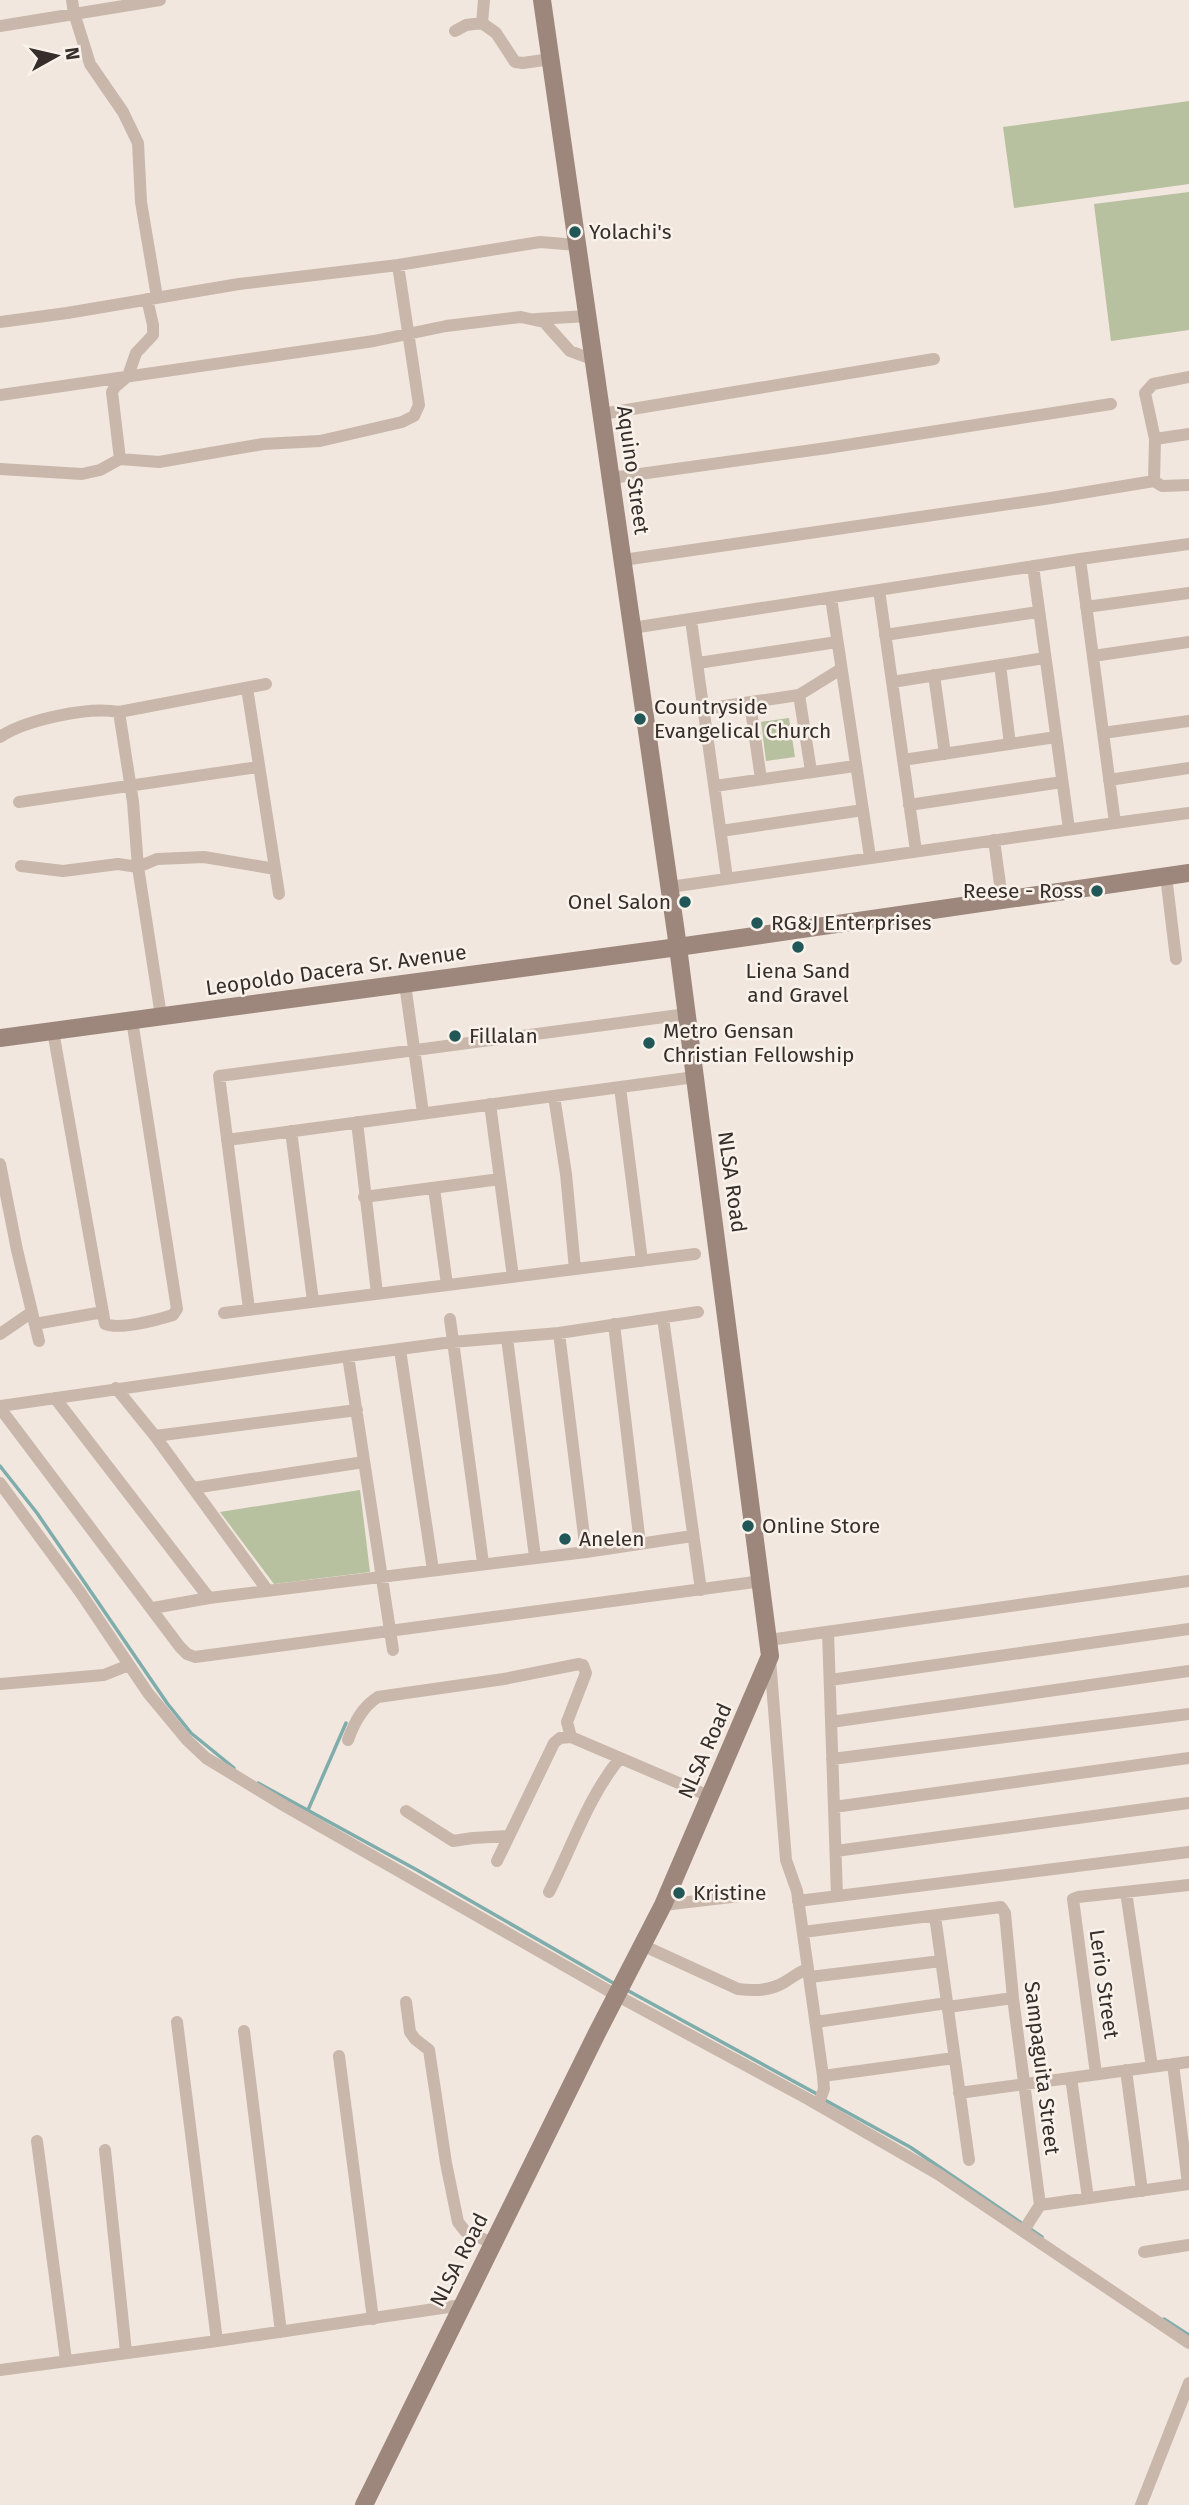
<svg xmlns="http://www.w3.org/2000/svg" width="1189" height="2505" font-family="'Fira Sans',sans-serif">
<style>
.green{fill:#b7c09f}
.lines{fill:none;stroke-linecap:round;stroke-linejoin:round}
.stream{stroke:#7fadac;stroke-width:3.5}
.street{stroke:#c9b7ab;stroke-width:12}
.secondary{stroke:#9d867c;stroke-width:18}
.poi-dot{fill:#215757;stroke:#f9f2eb;stroke-width:2.5}
.labels{text-anchor:middle;dominant-baseline:central;stroke-width:5;stroke-linejoin:round;paint-order:stroke}
.poi-label{font-size:21px;fill:#372d2a;stroke:#f9f2eb;text-anchor:start}
.street-label{font-size:21px;fill:#372d2a;stroke:#f9f2eb}
</style>
<rect width="100%" height="100%" fill="#f1e7de"/>
<path class="green" d="M 1189,101 L 1189,184 L 1014,208 L 1003,127 Z
M 1189,192 L 1189,330 L 1111,341 L 1094,204 Z
M 789,718 L 795,757 L 766,761 L 761,722 Z
M 360,1490 L 370,1572 L 274,1584 L 220,1512 Z"/>
<g class="lines">
<path class="stream" d="M 0,1466 L 37,1513 L 167,1703 L 191,1733 L 234,1768
M 258,1783 L 417,1870 L 615,1984
M 308,1810 L 346,1723
M 625,1989 L 817,2094
M 823,2099 L 910,2147 L 1042,2237
M 1164,2319 L 1189,2335"/>
<path class="street" d="M 72,0 L 74,13 L 90,64 L 123,112 L 138,143 L 141,202 L 157,297
M 482,23 L 484,0
M 0,26 L 160,0
M 455,31 L 466,25 L 482,23 L 496,33 L 515,62 L 523,63 L 551,59
M 536,319 L 588,316
M 0,322 L 67,313 L 239,284 L 398,265 L 540,242 L 577,245
M 0,395 L 374,341 L 446,326 L 521,317 L 544,322 L 570,351 L 594,360
M 602,414 L 934,359
M 1155,439 L 1189,434
M 120,459 L 159,462 L 263,444 L 320,441 L 402,422 L 414,416 L 419,405 L 398,265
M 0,469 L 82,474 L 100,470 L 120,459 L 112,392 L 115,387 L 128,376 L 136,353 L 153,335 L 153,325 L 147,299
M 611,478 L 827,448 L 1111,404
M 1154,481 L 1155,439 L 1145,393 L 1153,384 L 1189,377
M 1080,559 L 1189,544
M 623,560 L 1051,498 L 1154,481 L 1162,486 L 1189,485
M 1033,566 L 1069,829
M 879,590 L 916,851
M 831,598 L 870,857
M 1086,607 L 1189,593
M 691,620 L 727,878
M 632,628 L 1080,559 L 1115,823 L 670,887
M 885,635 L 1038,612
M 1093,656 L 1189,642
M 698,663 L 837,642
M 1000,665 L 1010,744
M 934,675 L 945,754
M 892,682 L 1045,658
M 247,688 L 279,894
M 799,695 L 811,771
M 750,703 L 761,779
M 704,709 L 799,695 L 841,669
M 119,712 L 133,802 L 138,867 L 161,1016
M 1103,733 L 1189,721
M 0,737 C 25,720 89,706 119,712 L 266,684
M 903,760 L 1056,737
M 1109,780 L 1189,768
M 715,786 L 855,766
M 19,802 L 258,767
M 909,805 L 1062,782
M 1115,823 L 1189,813
M 721,831 L 863,810
M 994,840 L 1002,899
M 21,866 L 63,871 L 118,864 L 138,867 L 157,859 L 204,857 L 275,869
M 1166,876 L 1176,959
M 405,984 L 423,1113
M 53,1031 L 105,1324 C 120,1330 157,1320 173,1315 L 177,1309 L 132,1020
M 620,1087 L 642,1261
M 554,1096 L 566,1174 L 575,1269
M 490,1104 L 513,1277
M 357,1122 L 377,1293
M 291,1131 L 313,1301
M 227,1140 L 695,1077
M 0,1164 L 17,1250 L 39,1341
M 434,1188 L 447,1285
M 364,1197 L 500,1179
M 249,1309 L 219,1076 L 687,1014
M 224,1313 L 695,1254
M 663,1318 L 701,1590
M 450,1319 L 483,1563
M 35,1324 L 103,1312
M 614,1324 L 640,1544
M 559,1333 L 586,1552
M 0,1334 L 32,1312
M 507,1338 L 535,1557
M 400,1350 L 433,1570
M 348,1356 L 393,1650
M 116,1388 L 155,1436 L 268,1591
M 55,1398 L 209,1598
M 0,1406 L 348,1356 L 452,1342 L 559,1333 L 698,1312
M 0,1408 L 180,1647 L 187,1654 L 195,1657 L 762,1581
M 155,1436 L 357,1410
M 0,1483 L 80,1592 L 148,1693 L 187,1740 L 206,1758 L 285,1806 L 616,1995 L 808,2099 L 938,2174 L 1189,2343
M 193,1488 L 364,1462
M 153,1608 L 209,1598 L 586,1552 L 692,1536
M 828,1632 L 837,1896
M 769,1640 L 1189,1581
M 770,1659 L 786,1860 L 797,1891 L 823,2076 L 824,2089 L 818,2105
M 830,1680 L 1189,1629
M 0,1684 L 104,1675 L 129,1665
M 831,1722 L 1189,1671
M 348,1740 C 354,1723 362,1707 378,1697 L 504,1679 L 579,1664 L 583,1665 L 586,1673 L 567,1722 L 571,1737
M 832,1759 L 1189,1714
M 834,1807 L 1189,1758
M 406,1811 L 453,1841 L 473,1838 L 508,1836
M 836,1851 L 1189,1803
M 497,1861 L 554,1743 L 560,1738 L 571,1737 L 709,1796
M 549,1892 C 572,1847 588,1797 620,1758
M 1126,1892 L 1152,2067
M 798,1901 L 1189,1852
M 663,1905 L 740,1896
M 935,1916 L 969,2160
M 803,1932 L 1001,1907 L 1005,1913 L 1013,1998 L 1040,2205 L 1024,2230
M 642,1945 L 738,1989 C 754,1991 769,1991 783,1983 C 792,1978 798,1972 808,1969
M 810,1977 L 941,1961
M 406,2002 L 410,2032 L 415,2039 L 429,2050 L 446,2163 L 458,2222 L 465,2231 L 492,2243
M 948,2007 L 1013,1998
M 177,2022 L 217,2341
M 816,2022 L 947,2003
M 244,2031 L 281,2332
M 339,2056 L 373,2319
M 1173,2064 L 1188,2184
M 1126,2070 L 1142,2191
M 1096,2074 L 1073,1899 L 1078,1897 L 1189,1885
M 823,2076 L 954,2058
M 1071,2078 L 1088,2198
M 959,2093 L 1189,2062
M 37,2141 L 66,2360
M 105,2150 L 126,2352
M 1040,2205 L 1189,2184
M 1144,2252 L 1189,2245
M 0,2370 L 217,2341 L 462,2305
M 1141,2505 L 1189,2383"/>
<path class="secondary" d="M 0,1038 L 678,947 L 1189,873
M 364,2505 L 597,2033 L 663,1905 L 770,1656 L 678,947 L 542,0"/>
</g>
<g class="poi-dot">
<circle cx="575" cy="232" r="7"/>
<circle cx="640" cy="719" r="7"/>
<circle cx="1097" cy="891" r="7"/>
<circle cx="685" cy="902" r="7"/>
<circle cx="757" cy="923" r="7"/>
<circle cx="798" cy="947" r="7"/>
<circle cx="455" cy="1036" r="7"/>
<circle cx="649" cy="1043" r="7"/>
<circle cx="748" cy="1526" r="7"/>
<circle cx="565" cy="1539" r="7"/>
<circle cx="679" cy="1893" r="7"/>
</g>
<g class="labels">
<g class="poi-label">
<text x="589" y="232">Yolachi's</text>
<text x="654" y="707">Countryside<tspan x="654" dy="24">Evangelical Church</tspan></text>
<text x="1083" y="891" text-anchor="end">Reese - Ross</text>
<text x="671" y="902" text-anchor="end">Onel Salon</text>
<text x="771" y="923">RG&amp;J Enterprises</text>
<text x="798" y="971" text-anchor="middle">Liena Sand<tspan x="798" dy="24">and Gravel</tspan></text>
<text x="663" y="1031">Metro Gensan<tspan x="663" dy="24">Christian Fellowship</tspan></text>
<text x="469" y="1036">Fillalan</text>
<text x="762" y="1526">Online Store</text>
<text x="579" y="1539">Anelen</text>
<text x="693" y="1893">Kristine</text>
</g>
<g class="street-label">
<text transform="translate(633 470) rotate(82)">Aquino Street</text>
<text transform="translate(336 970) rotate(-8)">Leopoldo Dacera Sr. Avenue</text>
<text transform="translate(732 1182) rotate(82)">NLSA Road</text>
<text transform="translate(705 1751) rotate(-66)">NLSA Road</text>
<text transform="translate(1104 1984) rotate(82)">Lerio Street</text>
<text transform="translate(1042 2068) rotate(83)">Sampaguita Street</text>
<text transform="translate(459 2260) rotate(-63)">NLSA Road</text>
</g>
</g>
<g transform="translate(56 56) rotate(82)" stroke="#f9f2eb" stroke-width="5" paint-order="stroke">
<path d="M0-5L12 26L0 18L-12 26Z" fill="#372d2a"/>
<text y="-10" font-size="19" font-weight="bold" text-anchor="middle" fill="#372d2a">N</text>
</g>
</svg>
